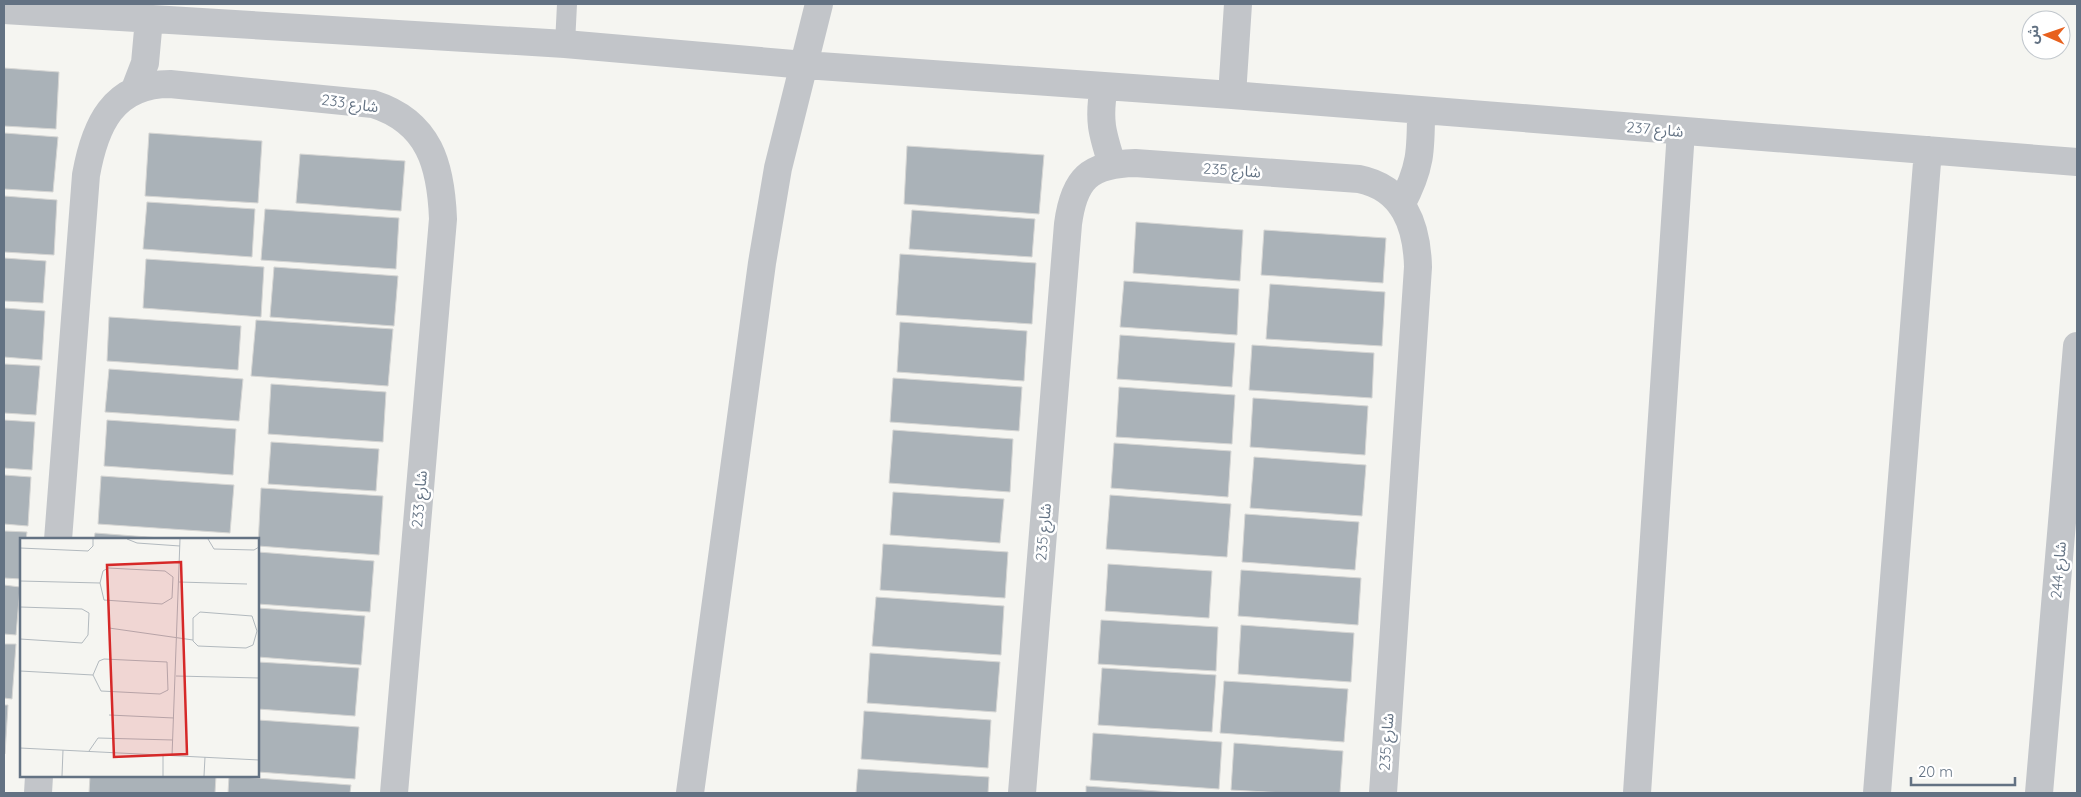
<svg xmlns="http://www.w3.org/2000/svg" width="2081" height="797" font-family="Quicksand,'Noto Sans Arabic',sans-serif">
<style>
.building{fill:#aab2b8;stroke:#d6d6d4}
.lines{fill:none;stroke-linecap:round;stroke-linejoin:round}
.service{stroke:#c2c5c9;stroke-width:20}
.minor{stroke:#c2c5c9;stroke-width:28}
.labels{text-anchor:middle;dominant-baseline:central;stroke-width:5;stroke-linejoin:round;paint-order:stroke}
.street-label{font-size:15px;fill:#637283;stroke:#fff}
.inset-road{fill:none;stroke:#b2b9be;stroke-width:1}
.view{fill:#d62828;fill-opacity:0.15;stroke:#d62828;stroke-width:2.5}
.inset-edge{fill:none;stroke:#637283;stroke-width:2.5}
</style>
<rect width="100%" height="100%" fill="#f5f5f1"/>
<path class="building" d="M 4,68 L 59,72 L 56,129 L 4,126 Z
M 4,133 L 58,137 L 53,192 L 4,189 Z
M 149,133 L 262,141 L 258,203 L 145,196 Z
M 907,146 L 1044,155 L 1039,214 L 904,204 Z
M 300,154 L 405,161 L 401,211 L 296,203 Z
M 4,196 L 57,200 L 54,255 L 4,252 Z
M 147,202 L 255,209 L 252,257 L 143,249 Z
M 265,209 L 399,218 L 396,269 L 261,260 Z
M 912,210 L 1035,219 L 1032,257 L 909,249 Z
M 1136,222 L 1243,230 L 1240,281 L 1133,273 Z
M 1264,230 L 1386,238 L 1383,283 L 1261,275 Z
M 900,254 L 1036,263 L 1032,324 L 896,315 Z
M 4,258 L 46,261 L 43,303 L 4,301 Z
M 146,259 L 264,267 L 261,317 L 143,308 Z
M 274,267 L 398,276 L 394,326 L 270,317 Z
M 1124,281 L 1239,289 L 1237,335 L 1120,327 Z
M 1270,284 L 1385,292 L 1382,346 L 1266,339 Z
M 4,308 L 45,311 L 42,360 L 4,357 Z
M 109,317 L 241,326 L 238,370 L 107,361 Z
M 256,320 L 393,329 L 388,386 L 251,376 Z
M 900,322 L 1027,331 L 1024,381 L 897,372 Z
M 1120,335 L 1235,343 L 1232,387 L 1117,379 Z
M 1252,345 L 1374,353 L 1372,398 L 1249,390 Z
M 4,364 L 40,366 L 36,415 L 4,413 Z
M 109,369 L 243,379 L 239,421 L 105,412 Z
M 893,378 L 1022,387 L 1019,431 L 890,422 Z
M 271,384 L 386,392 L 383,442 L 268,434 Z
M 1119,387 L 1235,395 L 1232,444 L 1116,437 Z
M 1253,398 L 1368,406 L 1365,455 L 1250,447 Z
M 4,420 L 35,422 L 32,470 L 4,468 Z
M 107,420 L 236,429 L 233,475 L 104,466 Z
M 893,430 L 1013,439 L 1010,492 L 889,483 Z
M 271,442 L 379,449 L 376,491 L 268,484 Z
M 1114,443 L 1231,451 L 1228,497 L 1111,488 Z
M 1254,457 L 1366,465 L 1362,516 L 1250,508 Z
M 4,475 L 31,477 L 28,526 L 4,524 Z
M 101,476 L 234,485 L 230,533 L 98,524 Z
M 261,488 L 383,496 L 379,555 L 258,546 Z
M 893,492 L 1004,499 L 1000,543 L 890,535 Z
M 1110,495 L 1231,504 L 1227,557 L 1106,549 Z
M 1245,514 L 1359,522 L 1355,570 L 1242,562 Z
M 4,531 L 27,532 L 26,540 L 21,540 L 21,579 L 4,578 Z
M 95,533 L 187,540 L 94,540 Z
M 883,544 L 1008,552 L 1005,598 L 880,590 Z
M 258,552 L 374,561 L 370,612 L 258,604 Z
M 1108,564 L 1212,571 L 1209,618 L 1105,611 Z
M 1241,570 L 1361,578 L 1358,625 L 1238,616 Z
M 4,585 L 20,587 L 16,635 L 4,634 Z
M 876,597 L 1004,606 L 1001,655 L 872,646 Z
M 258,608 L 365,616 L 361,665 L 258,657 Z
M 1101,620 L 1218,627 L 1216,671 L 1098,664 Z
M 1241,625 L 1354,633 L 1351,682 L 1238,674 Z
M 4,644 L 16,644 L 12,699 L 4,698 Z
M 870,653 L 1000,662 L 996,712 L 867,703 Z
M 258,662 L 359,668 L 355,716 L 258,709 Z
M 1102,668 L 1216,675 L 1212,732 L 1098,725 Z
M 1224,681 L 1348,689 L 1344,742 L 1220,733 Z
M 4,705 L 8,705 L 5,754 L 4,754 Z
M 864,711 L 991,720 L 988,768 L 861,759 Z
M 258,720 L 359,727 L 355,779 L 258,772 Z
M 1093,733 L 1222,742 L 1219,789 L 1090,780 Z
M 1234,743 L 1343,751 L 1340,793 L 1284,793 L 1231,790 Z
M 858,769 L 989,777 L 988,793 L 856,793 Z
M 90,776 L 216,776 L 215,793 L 89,793 Z
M 229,776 L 351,785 L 350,793 L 228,793 Z
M 1086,786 L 1186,793 L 1086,793 Z"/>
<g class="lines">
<path class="service" d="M 565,44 L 567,4"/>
<path class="minor" d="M 4,10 L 565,44 L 805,65 L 1232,95 L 2077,162
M 1104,86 C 1098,120 1102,133 1112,164
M 135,89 L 145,63 L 149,19
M 1232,95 L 1238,4
M 1401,205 C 1421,168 1421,150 1421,110
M 58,540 L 86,175 C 95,125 113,84 170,84 L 373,104 C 430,122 441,166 443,219 L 394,793
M 38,793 L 39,776
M 690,793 L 762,263 L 778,168 L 819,4
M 1022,793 L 1068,224 C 1074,179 1089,164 1135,163 L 1359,179 C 1404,188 1417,226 1418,267 L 1383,793
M 1637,793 L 1681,131
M 1877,793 L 1928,150
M 2039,793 L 2077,346"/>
</g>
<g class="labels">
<g class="street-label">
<text transform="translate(350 103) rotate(8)">شارع 233</text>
<text transform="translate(1655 129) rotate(5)">شارع 237</text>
<text transform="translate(1232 170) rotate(4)">شارع 235</text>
<text transform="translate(419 499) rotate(-85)">شارع 233</text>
<text transform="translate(1043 532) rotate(-85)">شارع 235</text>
<text transform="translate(2058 570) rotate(-85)">شارع 244</text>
<text transform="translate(1386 742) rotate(-86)">شارع 235</text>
</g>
</g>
<g transform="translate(20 538)">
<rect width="239" height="239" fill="#f5f5f1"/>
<path class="inset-road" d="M 107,1 L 117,5 L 160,8M 188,1 L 194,11 L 234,12 L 239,9M 0,10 L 68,13 L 73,8 L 73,1M 0,43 L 80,45 L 84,62 L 142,66 L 152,60 L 153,39 L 145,33 L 88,30 L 83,33 L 80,45M 159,44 L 227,46M 0,69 L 62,71 L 69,75 L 68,97 L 62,105 L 0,101M 180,74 L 232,78 L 237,93 L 233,107 L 226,110 L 178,108 L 173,103 L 173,80 ZM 89,90 L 173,102M 84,121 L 147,124 L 148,152 L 140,156 L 81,153 L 73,137 L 79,123 ZM 0,133 L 73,137M 156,138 L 239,140M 89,177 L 154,180M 0,210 L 239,222M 69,213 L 78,200 L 153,202M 152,218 L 160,1M 42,238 L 43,212M 143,238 L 143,217M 184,238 L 185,219"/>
<path class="view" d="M 161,24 L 167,216 L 94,219 L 87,27 Z"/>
<rect width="239" height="239" class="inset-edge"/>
</g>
<rect width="2081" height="797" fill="none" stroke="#637283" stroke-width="10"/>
<g transform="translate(2046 35) rotate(272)"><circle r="24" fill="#ffffff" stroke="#c1c7cd"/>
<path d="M0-4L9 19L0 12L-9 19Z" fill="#e8611e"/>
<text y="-8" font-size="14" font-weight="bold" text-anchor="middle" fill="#637283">ش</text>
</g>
<path d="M1911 777v8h104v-8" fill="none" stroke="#637283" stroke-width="2.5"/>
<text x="1918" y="777" font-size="15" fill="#637283" stroke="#ffffff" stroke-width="4" paint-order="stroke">20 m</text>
</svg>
